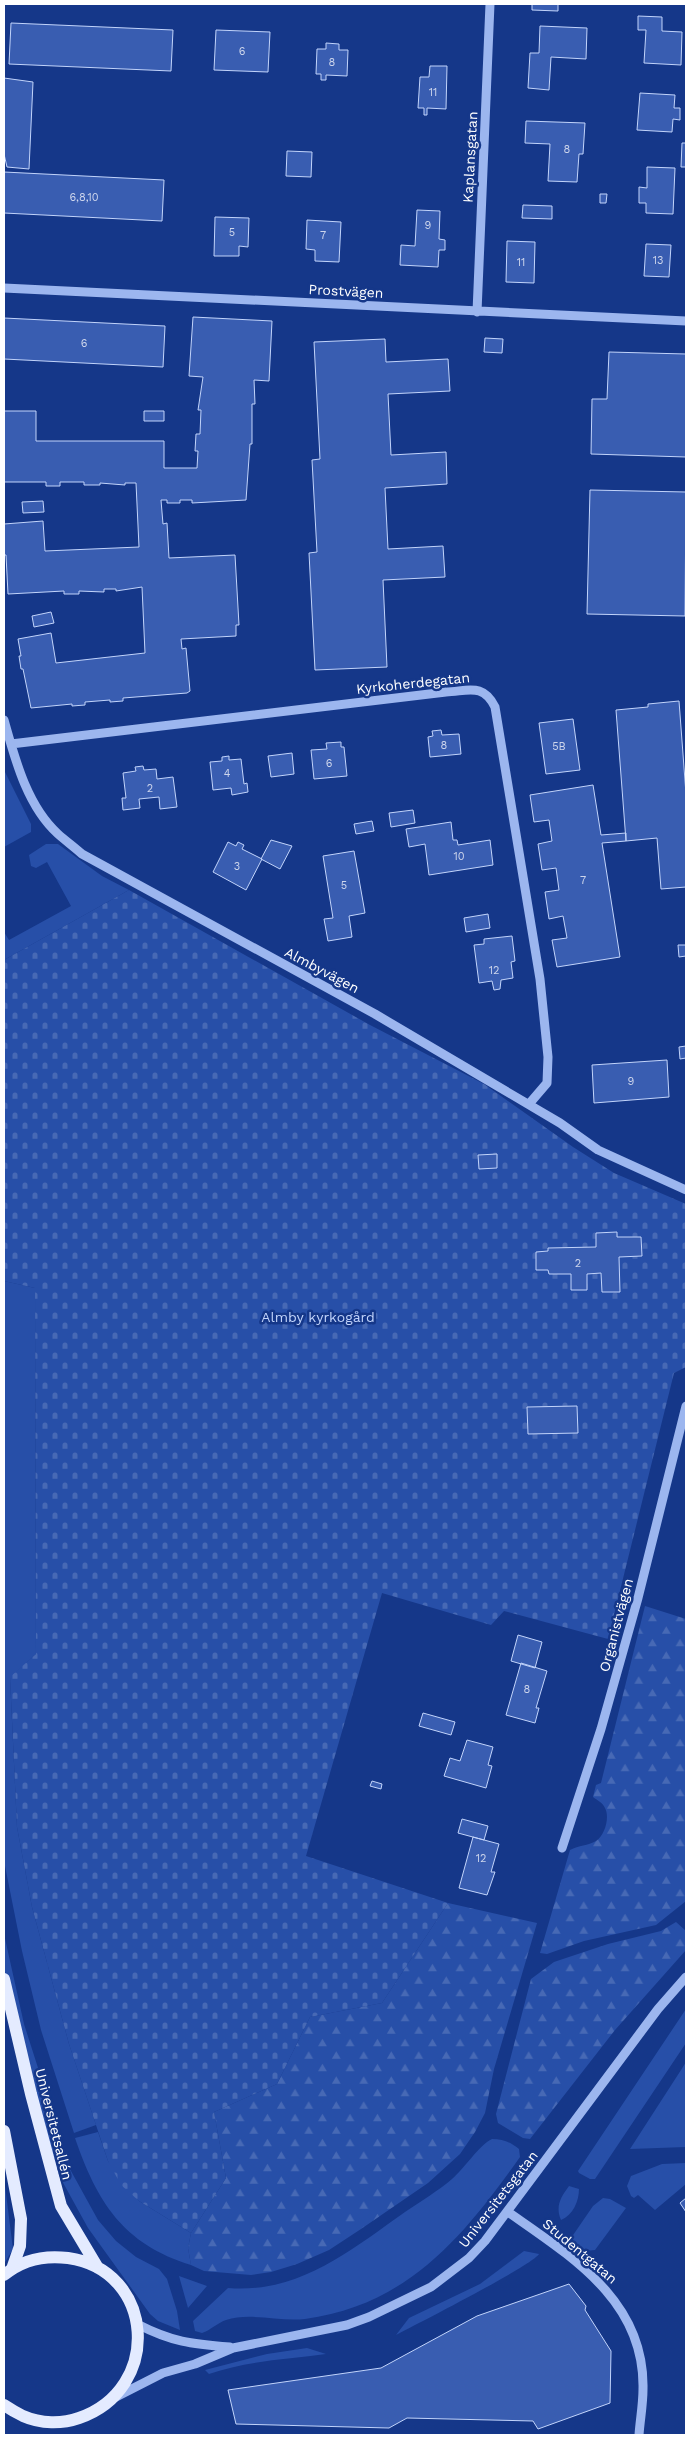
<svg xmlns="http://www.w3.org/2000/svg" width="690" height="2439" font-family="'Work Sans',sans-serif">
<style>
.green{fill:#274fa8}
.forest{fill:url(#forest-firs)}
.cemetery{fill:url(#cemetery-stones)}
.building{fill:#395db1;stroke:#c2d4fb}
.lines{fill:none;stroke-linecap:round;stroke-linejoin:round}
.minor{stroke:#9cb6ef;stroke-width:9}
.major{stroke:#e4ebff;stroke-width:12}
.labels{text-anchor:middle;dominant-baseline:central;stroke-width:5;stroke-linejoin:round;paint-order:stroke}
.number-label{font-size:11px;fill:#ced6ec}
.street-label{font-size:14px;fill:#fff;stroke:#153789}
.park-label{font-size:14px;fill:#c2d4fb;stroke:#153789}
</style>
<defs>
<pattern id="forest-firs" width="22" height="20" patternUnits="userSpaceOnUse" patternTransform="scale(1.25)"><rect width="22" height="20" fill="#274fa8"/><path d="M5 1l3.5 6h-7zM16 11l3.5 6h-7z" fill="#4769b5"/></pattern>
<pattern id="cemetery-stones" width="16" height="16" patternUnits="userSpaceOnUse" patternTransform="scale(1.25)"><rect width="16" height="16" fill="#274fa8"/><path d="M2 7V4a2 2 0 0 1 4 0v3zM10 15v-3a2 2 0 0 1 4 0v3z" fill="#4769b5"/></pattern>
</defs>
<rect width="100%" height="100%" fill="#153789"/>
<path class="green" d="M 4,770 L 31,824 L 31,832 L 4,847 Z
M 46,844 L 58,844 L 102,876 L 129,890 L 4,960 L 4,932 L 9,940 L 71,906 L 47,862 L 36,868 L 31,866 L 29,855 Z
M 4,1281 L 35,1288 L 36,1654 L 10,1678 L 17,1827 L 32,1907 L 69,2044 L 96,2125 L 74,2133 L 41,2030 L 22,1951 L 4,1861 Z
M 4,1934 L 24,2024 L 71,2171 L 98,2220 L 116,2241 L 136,2257 L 159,2269 L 167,2279 L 177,2311 L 180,2330 L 158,2321 L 150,2314 L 88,2228 L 61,2179 L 49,2143 L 11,2002 L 4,1967 Z
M 686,2009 L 686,2043 L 595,2179 L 590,2179 L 579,2173 L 578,2171 Z
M 686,2062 L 686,2147 L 630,2149 L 681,2070 Z
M 98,2132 L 108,2161 L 139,2201 L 191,2233 L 188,2248 L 191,2265 C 123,2244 97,2202 75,2138 Z
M 492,2139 C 503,2139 510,2142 519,2149 L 520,2157 C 464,2236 408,2305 305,2319 C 280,2322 250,2312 226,2320 C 217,2323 211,2330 202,2333 L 195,2331 L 193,2321 L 228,2288 C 299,2294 351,2250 405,2212 C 421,2201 438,2191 452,2179 C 464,2169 480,2144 492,2139 Z
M 686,2163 L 686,2184 L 655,2210 L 638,2195 L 634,2198 L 631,2196 L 627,2186 L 631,2176 L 662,2164 Z
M 4,2178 L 13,2249 L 4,2264 Z
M 569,2186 L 579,2189 C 579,2201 573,2215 561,2220 C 555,2206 561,2197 569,2186 Z
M 603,2198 L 610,2199 L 626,2208 L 595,2250 L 585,2251 L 569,2241 L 593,2206 Z
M 524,2251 L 539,2254 C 533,2265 415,2325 396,2335 L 409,2318 L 480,2284 Z
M 179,2276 L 207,2286 L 188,2308 Z
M 307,2348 L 326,2354 C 288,2359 246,2361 209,2374 L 205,2370 L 267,2354 Z"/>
<path class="forest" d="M 645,1606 L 686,1619 L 686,1901 L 656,1925 L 584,1941 L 547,1954 L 540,1953 L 570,1850 C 579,1845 588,1846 596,1841 C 605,1835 610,1817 605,1808 C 603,1803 597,1800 593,1797 L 596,1785 L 601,1783 Z
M 448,1903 L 537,1923 L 494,2069 L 485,2113 L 475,2132 L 460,2154 L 428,2183 L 361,2229 L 329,2250 L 297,2264 L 271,2272 L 251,2275 L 204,2271 L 191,2265 L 188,2248 L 191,2233 L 226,2178 L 214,2112 L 277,2084 L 310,2017 L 382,2003 Z
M 676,1922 L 686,1931 L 686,1950 L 615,2030 L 530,2139 L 523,2138 L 498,2123 L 496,2114 L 531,1979 L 554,1962 L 608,1944 L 661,1931 Z"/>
<path class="cemetery" d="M 129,890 L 370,1025 L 484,1084 L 573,1147 L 614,1173 L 686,1204 L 686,1367 L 674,1373 L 608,1639 L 504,1611 L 491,1625 L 382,1593 L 306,1856 L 448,1903 L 382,2003 L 310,2017 L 277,2084 L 214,2112 L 226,2178 L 191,2233 L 139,2201 L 121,2185 L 108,2161 L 69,2044 L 32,1907 L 17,1827 L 10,1677 L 36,1654 L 35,1288 L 4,1281 L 4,960 Z"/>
<path class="building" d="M 532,4 L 558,4 L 558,11 L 532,10 Z
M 638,16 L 662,17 L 662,31 L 682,32 L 681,65 L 644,63 L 646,30 L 638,30 Z
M 11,23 L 173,30 L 171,71 L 9,64 Z
M 540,26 L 587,28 L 586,59 L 551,57 L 549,90 L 528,88 L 530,53 L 539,53 Z
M 216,30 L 270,32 L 268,72 L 214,70 Z
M 326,43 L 339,44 L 339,50 L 348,50 L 347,76 L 326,75 L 326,80 L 321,80 L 321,74 L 316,74 L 317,49 L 326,49 Z
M 430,66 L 447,66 L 446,109 L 427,108 L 427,115 L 424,115 L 424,108 L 418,108 L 420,77 L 429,77 Z
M 4,78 L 33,82 L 29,169 L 7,167 L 4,154 Z
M 640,93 L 675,95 L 674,108 L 680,108 L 680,120 L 673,119 L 672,132 L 637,130 Z
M 526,121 L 585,123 L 583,154 L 579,154 L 577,182 L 548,181 L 550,144 L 525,143 Z
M 682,143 L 686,143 L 686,167 L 681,167 Z
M 287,151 L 312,152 L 311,177 L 286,176 Z
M 647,167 L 675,168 L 673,214 L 646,213 L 646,203 L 639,203 L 639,187 L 647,188 Z
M 4,172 L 164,180 L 162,221 L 4,213 Z
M 600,194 L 607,194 L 606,203 L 600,203 Z
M 523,205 L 552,206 L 552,219 L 522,218 Z
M 417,210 L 440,211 L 439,239 L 445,240 L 445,250 L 439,250 L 438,267 L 400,265 L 401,245 L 415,246 Z
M 215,217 L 249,218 L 248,247 L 239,246 L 239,256 L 214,256 Z
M 307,220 L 341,222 L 339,262 L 315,261 L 315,250 L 306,249 Z
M 507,241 L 535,242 L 534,283 L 506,282 Z
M 646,244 L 671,245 L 669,277 L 644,276 Z
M 193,317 L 272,321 L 269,381 L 254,380 L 255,404 L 252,404 L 252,444 L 250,444 L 246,500 L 192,503 L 192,500 L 180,500 L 180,503 L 167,503 L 167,500 L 161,500 L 163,524 L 167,523 L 169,558 L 235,555 L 239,625 L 236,625 L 236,636 L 181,639 L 182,649 L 186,648 L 190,691 L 187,693 L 123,698 L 123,701 L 110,702 L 110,700 L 85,702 L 85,705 L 72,706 L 72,704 L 31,708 L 23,669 L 21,669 L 19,656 L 21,656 L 18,639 L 51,633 L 56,663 L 145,653 L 142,587 L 116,591 L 116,589 L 104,589 L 104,592 L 79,591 L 79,594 L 64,594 L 64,591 L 8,594 L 6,555 L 4,555 L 4,524 L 43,521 L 45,551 L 139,547 L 136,483 L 125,483 L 125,485 L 100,483 L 100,485 L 84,485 L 84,482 L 60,482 L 60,486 L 46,486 L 46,482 L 4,482 L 4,411 L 36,411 L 36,441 L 164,441 L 164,468 L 197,468 L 198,451 L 195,451 L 196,434 L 200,434 L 201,410 L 198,410 L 203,377 L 189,376 Z
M 4,318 L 165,326 L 163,367 L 4,359 Z
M 485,338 L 503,339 L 502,353 L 484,352 Z
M 385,339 L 386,362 L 448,359 L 450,391 L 388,394 L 391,455 L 446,452 L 447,484 L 385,488 L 388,549 L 443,546 L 445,577 L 383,580 L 387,667 L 315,670 L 309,553 L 317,552 L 312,460 L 320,459 L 314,342 Z
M 609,352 L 686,354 L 686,457 L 591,454 L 592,399 L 607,399 Z
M 144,411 L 164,411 L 164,421 L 144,421 Z
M 590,490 L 686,492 L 685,616 L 587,614 Z
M 43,501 L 44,512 L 23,513 L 22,502 Z
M 51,612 L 54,623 L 34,627 L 32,616 Z
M 679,701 L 686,794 L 686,887 L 661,889 L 657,838 L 626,841 L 616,710 L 648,707 L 648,704 Z
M 573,719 L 580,770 L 546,774 L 539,723 Z
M 441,730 L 442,735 L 459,734 L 461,754 L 430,757 L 428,737 L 433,736 L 432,731 Z
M 341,742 L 341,747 L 344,747 L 347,776 L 314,779 L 311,750 L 327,749 L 326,743 Z
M 292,753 L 294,774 L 271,777 L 268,756 Z
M 229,756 L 229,760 L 241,759 L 244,784 L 247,783 L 248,792 L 232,795 L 231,788 L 213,790 L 210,762 L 222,761 L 222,757 Z
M 143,766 L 144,770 L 156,769 L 157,779 L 173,777 L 177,807 L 160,809 L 159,797 L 139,799 L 140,808 L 123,810 L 122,798 L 126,798 L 123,773 L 136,771 L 135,767 Z
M 593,785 L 601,835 L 626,833 L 626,841 L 602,843 L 620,957 L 557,967 L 552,940 L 567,938 L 563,916 L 549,919 L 545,892 L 559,890 L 556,868 L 542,870 L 538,844 L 552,841 L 549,820 L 534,822 L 530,795 Z
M 413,810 L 415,823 L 391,827 L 389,813 Z
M 372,821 L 374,831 L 356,834 L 354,824 Z
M 451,822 L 453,840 L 457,840 L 458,845 L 490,840 L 493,865 L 429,875 L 425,844 L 409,847 L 406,829 Z
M 271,840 L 292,846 L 280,869 L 261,859 Z
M 228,842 L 236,846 L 238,842 L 244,845 L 242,849 L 262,859 L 246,890 L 213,872 Z
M 354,851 L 365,913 L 349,916 L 352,937 L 328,941 L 324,919 L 333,918 L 323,856 Z
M 488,914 L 490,928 L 466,932 L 464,918 Z
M 512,936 L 515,961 L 511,962 L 513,978 L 501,980 L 500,989 L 494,990 L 492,981 L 479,983 L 474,945 L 484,944 L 484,939 Z
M 678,945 L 686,945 L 686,956 L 679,957 Z
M 686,1046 L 686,1058 L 680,1059 L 679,1047 Z
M 667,1060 L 669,1097 L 594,1103 L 592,1065 Z
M 497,1154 L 497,1168 L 479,1169 L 478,1155 Z
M 617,1232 L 617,1237 L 641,1237 L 642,1256 L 619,1257 L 620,1292 L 602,1292 L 601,1273 L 587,1274 L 587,1290 L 571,1290 L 571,1274 L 549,1274 L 548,1270 L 536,1270 L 536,1252 L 548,1251 L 548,1248 L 596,1247 L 596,1233 Z
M 577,1406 L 578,1433 L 528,1434 L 527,1407 Z
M 518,1635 L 542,1642 L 535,1668 L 511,1661 Z
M 521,1663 L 547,1671 L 536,1708 L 539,1708 L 535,1723 L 506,1715 Z
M 423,1713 L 455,1722 L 451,1735 L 419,1726 Z
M 467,1740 L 493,1747 L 488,1765 L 492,1766 L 486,1788 L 444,1776 L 450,1758 L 460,1761 Z
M 372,1781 L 382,1784 L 381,1789 L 370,1786 Z
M 462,1819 L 488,1826 L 484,1840 L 458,1833 Z
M 473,1837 L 499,1844 L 491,1872 L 495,1872 L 487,1895 L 459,1888 Z
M 686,2198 L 686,2212 L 680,2203 Z
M 569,2284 L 586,2306 L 585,2310 L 611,2351 L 610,2403 L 538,2429 L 533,2421 L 407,2418 L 389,2428 L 236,2424 L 228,2390 L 381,2368 L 477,2316 Z"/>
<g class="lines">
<path class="minor" d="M 4,288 L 686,321
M 477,312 L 490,4
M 4,720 C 15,759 27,806 58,834 C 66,841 74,847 82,854 L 375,1014 L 560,1123 L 598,1150 L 686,1190
M 11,744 L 446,692 C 469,691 483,683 495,707 L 540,979 L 548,1057 L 547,1083 L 529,1104
M 562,1848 L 601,1729 L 638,1598 L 686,1406
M 508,2212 C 572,2257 645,2301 643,2389 C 643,2405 640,2420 639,2435
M 137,2324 C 172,2342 191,2344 230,2347
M 116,2397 L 163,2373 L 195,2364 L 233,2348 L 347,2325 L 369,2317 L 431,2287 L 469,2258 L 485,2241 L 658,2009 L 686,1977"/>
<path class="major" d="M 4,1979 L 31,2094 L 61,2206 L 98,2268
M 4,2131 L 21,2219 L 20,2246 L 12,2269
M 4,2275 C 22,2260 44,2255 68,2258 C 155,2270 163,2389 79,2418 C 62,2424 41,2424 23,2416 C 17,2413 10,2409 4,2405"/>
</g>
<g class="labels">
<g class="number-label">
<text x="242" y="51">6</text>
<text x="332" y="62">8</text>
<text x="433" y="92">11</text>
<text x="567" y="149">8</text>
<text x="84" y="197">6,8,10</text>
<text x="428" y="225">9</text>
<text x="232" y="232">5</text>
<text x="323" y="235">7</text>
<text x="658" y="260">13</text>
<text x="521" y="262">11</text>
<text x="84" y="343">6</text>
<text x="444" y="745">8</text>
<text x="559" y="746">5B</text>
<text x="329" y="763">6</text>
<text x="227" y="773">4</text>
<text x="150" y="788">2</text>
<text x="459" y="856">10</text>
<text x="237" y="866">3</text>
<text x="583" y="880">7</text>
<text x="344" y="885">5</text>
<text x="494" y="970">12</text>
<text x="631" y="1081">9</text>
<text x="578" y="1263">2</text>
<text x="527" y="1689">8</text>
<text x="481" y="1858">12</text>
</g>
<g class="street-label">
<text transform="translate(470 157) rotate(-87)">Kaplansgatan</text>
<text transform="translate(346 291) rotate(3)">Prostvägen</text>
<text transform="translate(413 683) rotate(-6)">Kyrkoherdegatan</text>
<text transform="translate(322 970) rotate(28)">Almbyvägen</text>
<text transform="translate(616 1625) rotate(-75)">Organistvägen</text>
<text transform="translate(54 2124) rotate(76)">Universitetsallén</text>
<text transform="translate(498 2199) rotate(-52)">Universitetsgatan</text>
<text transform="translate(580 2251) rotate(40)">Studentgatan</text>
</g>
<g class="park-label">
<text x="318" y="1317">Almby kyrkogård</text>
</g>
</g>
<rect width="690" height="2439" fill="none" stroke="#ffffff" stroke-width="10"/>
</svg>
